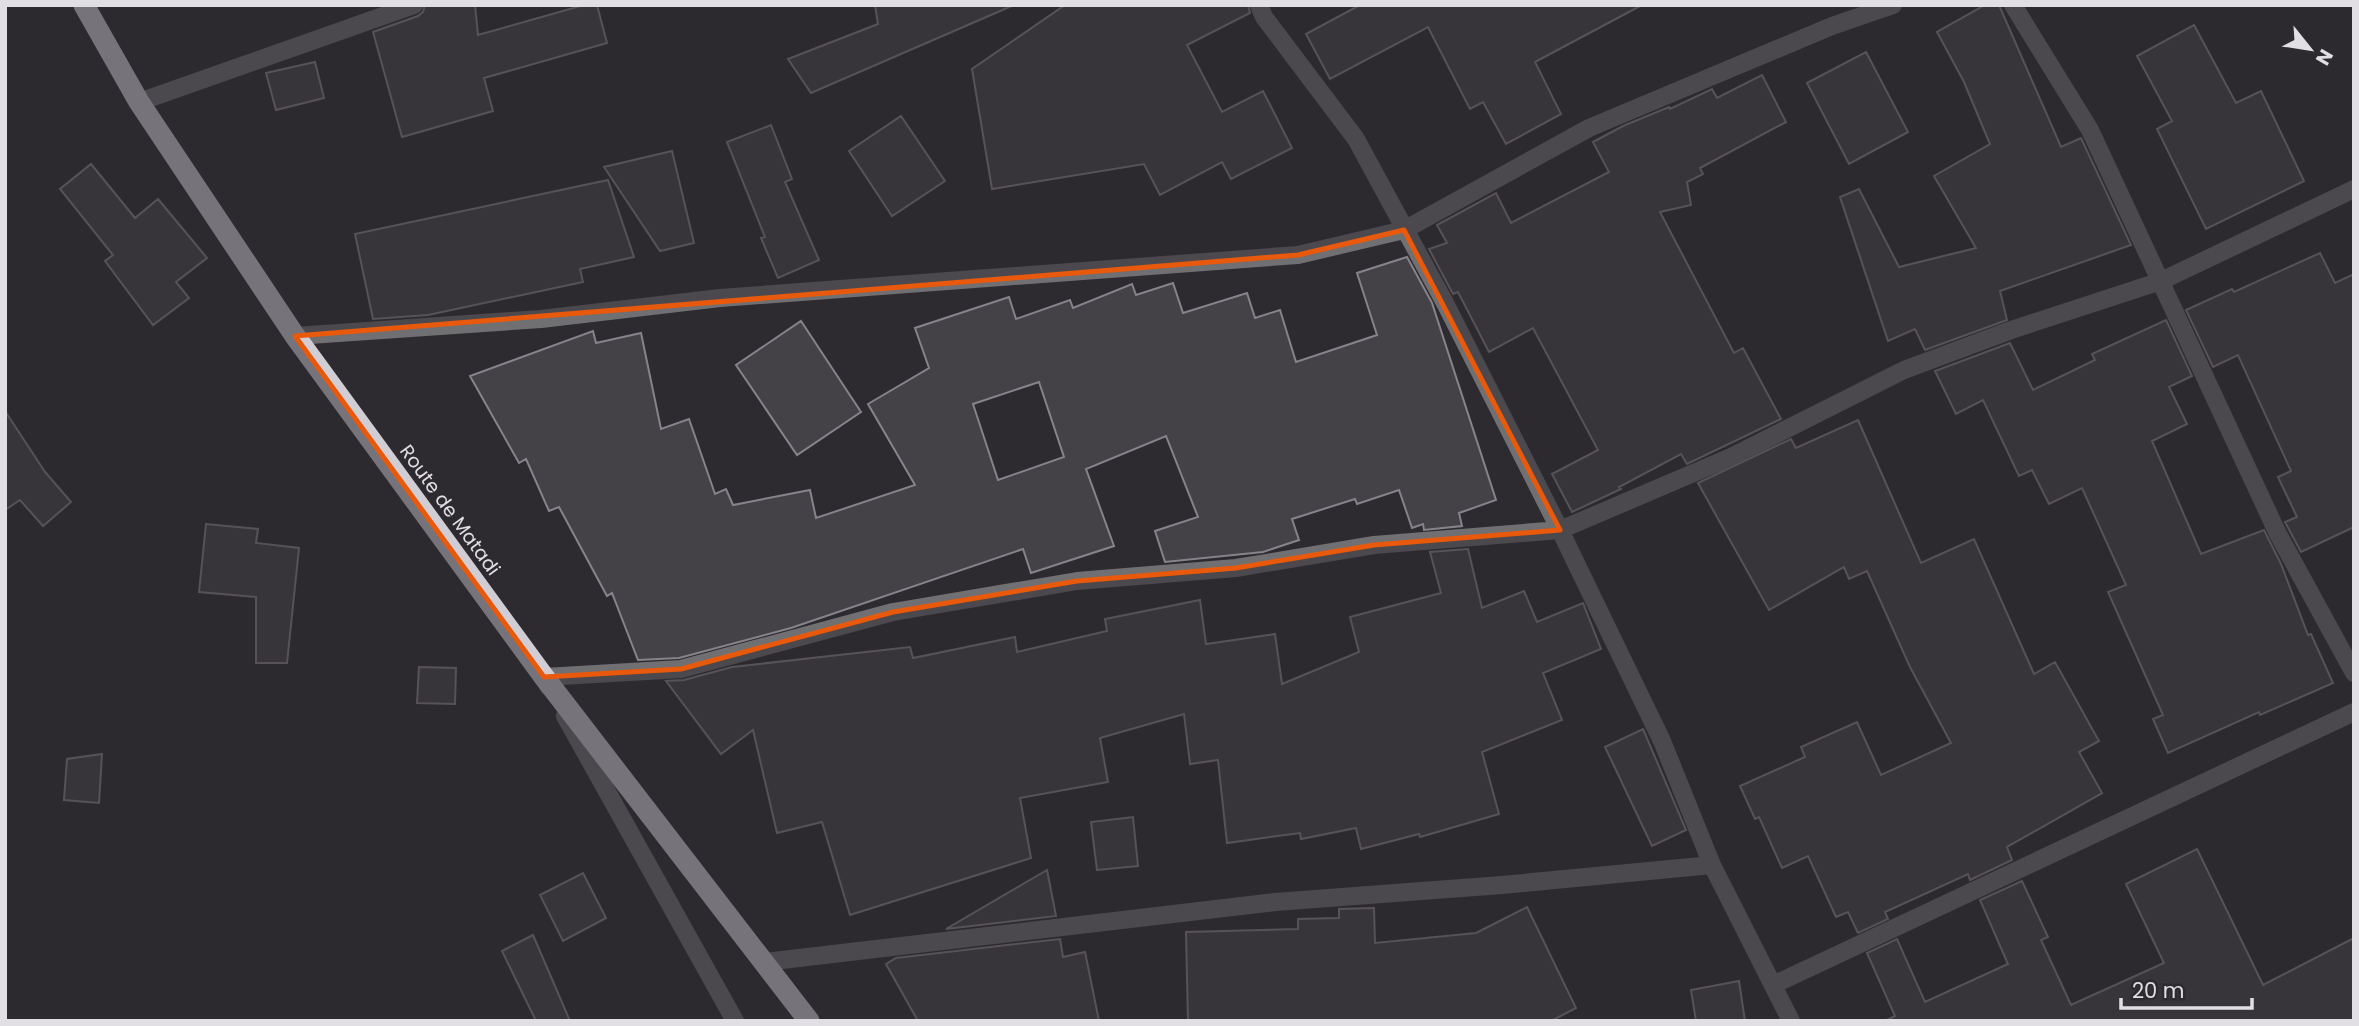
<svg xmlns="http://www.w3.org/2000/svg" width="2359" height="1026" font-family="Poppins,sans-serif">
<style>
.building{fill:#444147;stroke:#87838a;stroke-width:2;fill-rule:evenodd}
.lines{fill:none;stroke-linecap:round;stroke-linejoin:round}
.minor{stroke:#706f72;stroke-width:18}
.highway{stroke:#d1cdd4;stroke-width:21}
.marked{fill:none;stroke:#e8590c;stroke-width:5;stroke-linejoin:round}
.labels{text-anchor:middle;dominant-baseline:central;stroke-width:5;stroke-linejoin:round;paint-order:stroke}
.street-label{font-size:19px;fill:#e1dfe3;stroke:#2d2a30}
</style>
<rect width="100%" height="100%" fill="#2d2a30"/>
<path class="building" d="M 425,5 L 475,5 L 478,35 L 584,5 L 597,5 L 607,43 L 484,78 L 493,111 L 402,137 L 373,32 L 418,16 L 423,12 Z
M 875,5 L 1014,5 L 811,93 L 788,59 L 878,24 Z
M 1065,5 L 1248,5 L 1250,13 L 1187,45 L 1222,112 L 1263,91 L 1292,148 L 1231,179 L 1222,162 L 1160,195 L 1144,164 L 992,189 L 972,69 Z
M 1360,5 L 1642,5 L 1535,62 L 1561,114 L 1506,144 L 1483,102 L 1470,109 L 1428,27 L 1330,79 L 1306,34 Z
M 1985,5 L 1999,5 L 2061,147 L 2081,138 L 2131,245 L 2000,291 L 2007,320 L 1925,350 L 1915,329 L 1888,341 L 1840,197 L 1859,189 L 1899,267 L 1976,248 L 1934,176 L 1990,144 L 1964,82 L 1937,32 Z
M 2194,25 L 2236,103 L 2261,91 L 2304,181 L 2206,229 L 2157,129 L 2172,121 L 2137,56 Z
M 1866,52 L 1908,132 L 1849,164 L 1807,83 Z
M 315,62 L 324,98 L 276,110 L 266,73 Z
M 1762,75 L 1786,122 L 1700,168 L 1703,174 L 1687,182 L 1691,205 L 1660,212 L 1734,353 L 1743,348 L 1781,419 L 1687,464 L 1681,454 L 1619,487 L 1621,489 L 1572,512 L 1552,474 L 1598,450 L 1533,328 L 1489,352 L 1458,292 L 1453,294 L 1429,249 L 1447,243 L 1437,225 L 1496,193 L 1511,223 L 1609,172 L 1593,142 L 1623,126 L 1669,107 L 1670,109 L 1712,89 L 1717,98 Z
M 901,116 L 945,181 L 892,216 L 849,151 Z
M 771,125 L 792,179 L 785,182 L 819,260 L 778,278 L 761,238 L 765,237 L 727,142 Z
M 672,151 L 694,243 L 660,251 L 604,167 Z
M 91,164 L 135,218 L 158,199 L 207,258 L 176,282 L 189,298 L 153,325 L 105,261 L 113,255 L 60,189 Z
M 608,180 L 634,257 L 580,269 L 583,282 L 428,315 L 373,319 L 355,234 Z
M 2320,253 L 2335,283 L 2354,274 L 2354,527 L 2301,552 L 2285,522 L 2297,517 L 2278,477 L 2291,471 L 2238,355 L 2213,367 L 2186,310 L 2232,289 L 2234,292 Z
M 1407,257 L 1432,303 L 1496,500 L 1459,513 L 1462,526 L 1424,530 L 1423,524 L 1412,528 L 1399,490 L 1357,504 L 1355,499 L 1292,519 L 1299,540 L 1263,552 L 1165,562 L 1155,531 L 1198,517 L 1166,436 L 1086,469 L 1114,546 L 1031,573 L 1023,549 L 791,628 L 679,658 L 638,660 L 612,593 L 607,596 L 559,507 L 549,511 L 526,459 L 519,463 L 470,376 L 593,331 L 596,343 L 641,333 L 661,429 L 689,419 L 715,494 L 726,489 L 733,505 L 810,490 L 816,518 L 915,485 L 868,404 L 929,368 L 915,328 L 1009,297 L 1016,319 L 1070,300 L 1073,308 L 1132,284 L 1136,295 L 1173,283 L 1183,313 L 1247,293 L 1255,318 L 1280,310 L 1296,362 L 1377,335 L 1357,273 ZM 1039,382 L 1064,457 L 998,480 L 973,404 Z
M 2166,320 L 2192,376 L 2169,387 L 2187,424 L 2152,441 L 2201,554 L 2264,530 L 2281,564 L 2308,635 L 2311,634 L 2333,683 L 2260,715 L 2259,712 L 2168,753 L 2153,719 L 2163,715 L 2108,592 L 2126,585 L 2082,488 L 2049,504 L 2032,470 L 2019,476 L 1983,400 L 1956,414 L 1935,371 L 2010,343 L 2033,390 L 2095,360 L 2092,354 Z
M 801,321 L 861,412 L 797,455 L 736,365 Z
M 5,411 L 45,472 L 71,502 L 43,526 L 20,500 L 5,510 Z
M 1858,420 L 1921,563 L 1974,539 L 2034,674 L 2055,662 L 2099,741 L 2079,752 L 2102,793 L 2007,847 L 2012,860 L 1970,880 L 1968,874 L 1885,912 L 1888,919 L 1858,933 L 1848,912 L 1836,917 L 1808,856 L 1782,868 L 1759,817 L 1755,819 L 1740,786 L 1805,757 L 1801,747 L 1857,722 L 1881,775 L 1951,743 L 1910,667 L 1867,571 L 1849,579 L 1844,567 L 1769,610 L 1698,483 L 1791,439 L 1796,448 Z
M 206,524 L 258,529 L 256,543 L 299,548 L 287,663 L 256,663 L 256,597 L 199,592 Z
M 1468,549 L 1482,608 L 1524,591 L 1537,622 L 1583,603 L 1601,649 L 1543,673 L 1562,720 L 1482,752 L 1499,814 L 1420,837 L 1419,834 L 1361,849 L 1356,828 L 1301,839 L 1300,833 L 1227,843 L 1218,760 L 1190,764 L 1184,714 L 1100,738 L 1108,782 L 1020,798 L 1031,858 L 850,915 L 822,822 L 777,833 L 753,730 L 721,754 L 666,681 L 684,680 L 732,667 L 910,647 L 913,658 L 1015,637 L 1017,652 L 1107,631 L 1105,619 L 1200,600 L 1206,644 L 1275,634 L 1282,684 L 1359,652 L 1350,617 L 1441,593 L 1430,552 Z
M 419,667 L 456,668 L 455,704 L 417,703 Z
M 1643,729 L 1686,830 L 1652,846 L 1605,747 Z
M 102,754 L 99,803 L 64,800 L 67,759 Z
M 1133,817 L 1138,866 L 1097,870 L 1091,822 Z
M 2197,849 L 2263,985 L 2354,938 L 2354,1021 L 1885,1021 L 1895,1016 L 1867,953 L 1897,939 L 1925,1002 L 2008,964 L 1980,900 L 2022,881 L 2048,937 L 2041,940 L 2071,1005 L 2164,963 L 2126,884 Z
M 1047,870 L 1056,916 L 946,929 Z
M 583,873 L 606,918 L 563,941 L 540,895 Z
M 1527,907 L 1576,1008 L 1551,1021 L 1188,1021 L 1186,932 L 1298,929 L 1298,919 L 1339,918 L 1339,909 L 1374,908 L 1375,943 L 1476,933 Z
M 533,935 L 570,1021 L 536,1021 L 502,951 Z
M 1060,939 L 1063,957 L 1085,952 L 1099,1021 L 918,1021 L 886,964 L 896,958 Z
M 1739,981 L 1745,1021 L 1696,1021 L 1691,990 Z"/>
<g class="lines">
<path class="minor" d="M 1259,5 L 1264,17 L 1356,139 L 1445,303 L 1560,530 L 1662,741 L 1712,865 L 1791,1021
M 2013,5 L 2090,130 L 2278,534 L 2354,673
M 139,102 L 414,5
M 295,336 L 541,319 L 720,298 L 1298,255 L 1404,230 L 1589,128 L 1832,26 L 1893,5
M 548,686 L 544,677 L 681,669 L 893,612 L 1077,581 L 1236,568 L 1374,545 L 1560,530 L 1731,457 L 1904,370 L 2014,329 L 2161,281 L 2354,189
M 565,716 L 735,1021
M 765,962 L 1275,902 L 1502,885 L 1712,865
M 1773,985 L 2354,712"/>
<path class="highway" d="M 84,5 L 139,102 L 295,336 L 544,677 L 809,1021"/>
</g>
<path d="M0 0H2359V1026H0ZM 1404,230 L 1560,530 L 1374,545 L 1236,568 L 1077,581 L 893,612 L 681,669 L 544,677 L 295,336 L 1298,255 Z" fill="#2d2a30" fill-opacity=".55" fill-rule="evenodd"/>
<path class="marked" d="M 1404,230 L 1560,530 L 1374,545 L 1236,568 L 1077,581 L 893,612 L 681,669 L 544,677 L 295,336 L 1298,255 Z"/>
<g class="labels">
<g class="street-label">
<text transform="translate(450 510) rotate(54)">Route de Matadi</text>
</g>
</g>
<rect width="2359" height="1026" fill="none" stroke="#e1dfe3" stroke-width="14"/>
<g transform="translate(2310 49) rotate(120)" stroke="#2d2a30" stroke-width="5" paint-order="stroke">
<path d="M0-5L12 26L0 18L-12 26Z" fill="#e1dfe3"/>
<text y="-10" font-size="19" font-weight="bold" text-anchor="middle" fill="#e1dfe3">N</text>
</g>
<path d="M2121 998v10h131v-10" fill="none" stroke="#e1dfe3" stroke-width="3.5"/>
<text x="2132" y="998" font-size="21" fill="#e1dfe3" stroke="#2d2a30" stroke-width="5" paint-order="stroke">20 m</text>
</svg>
